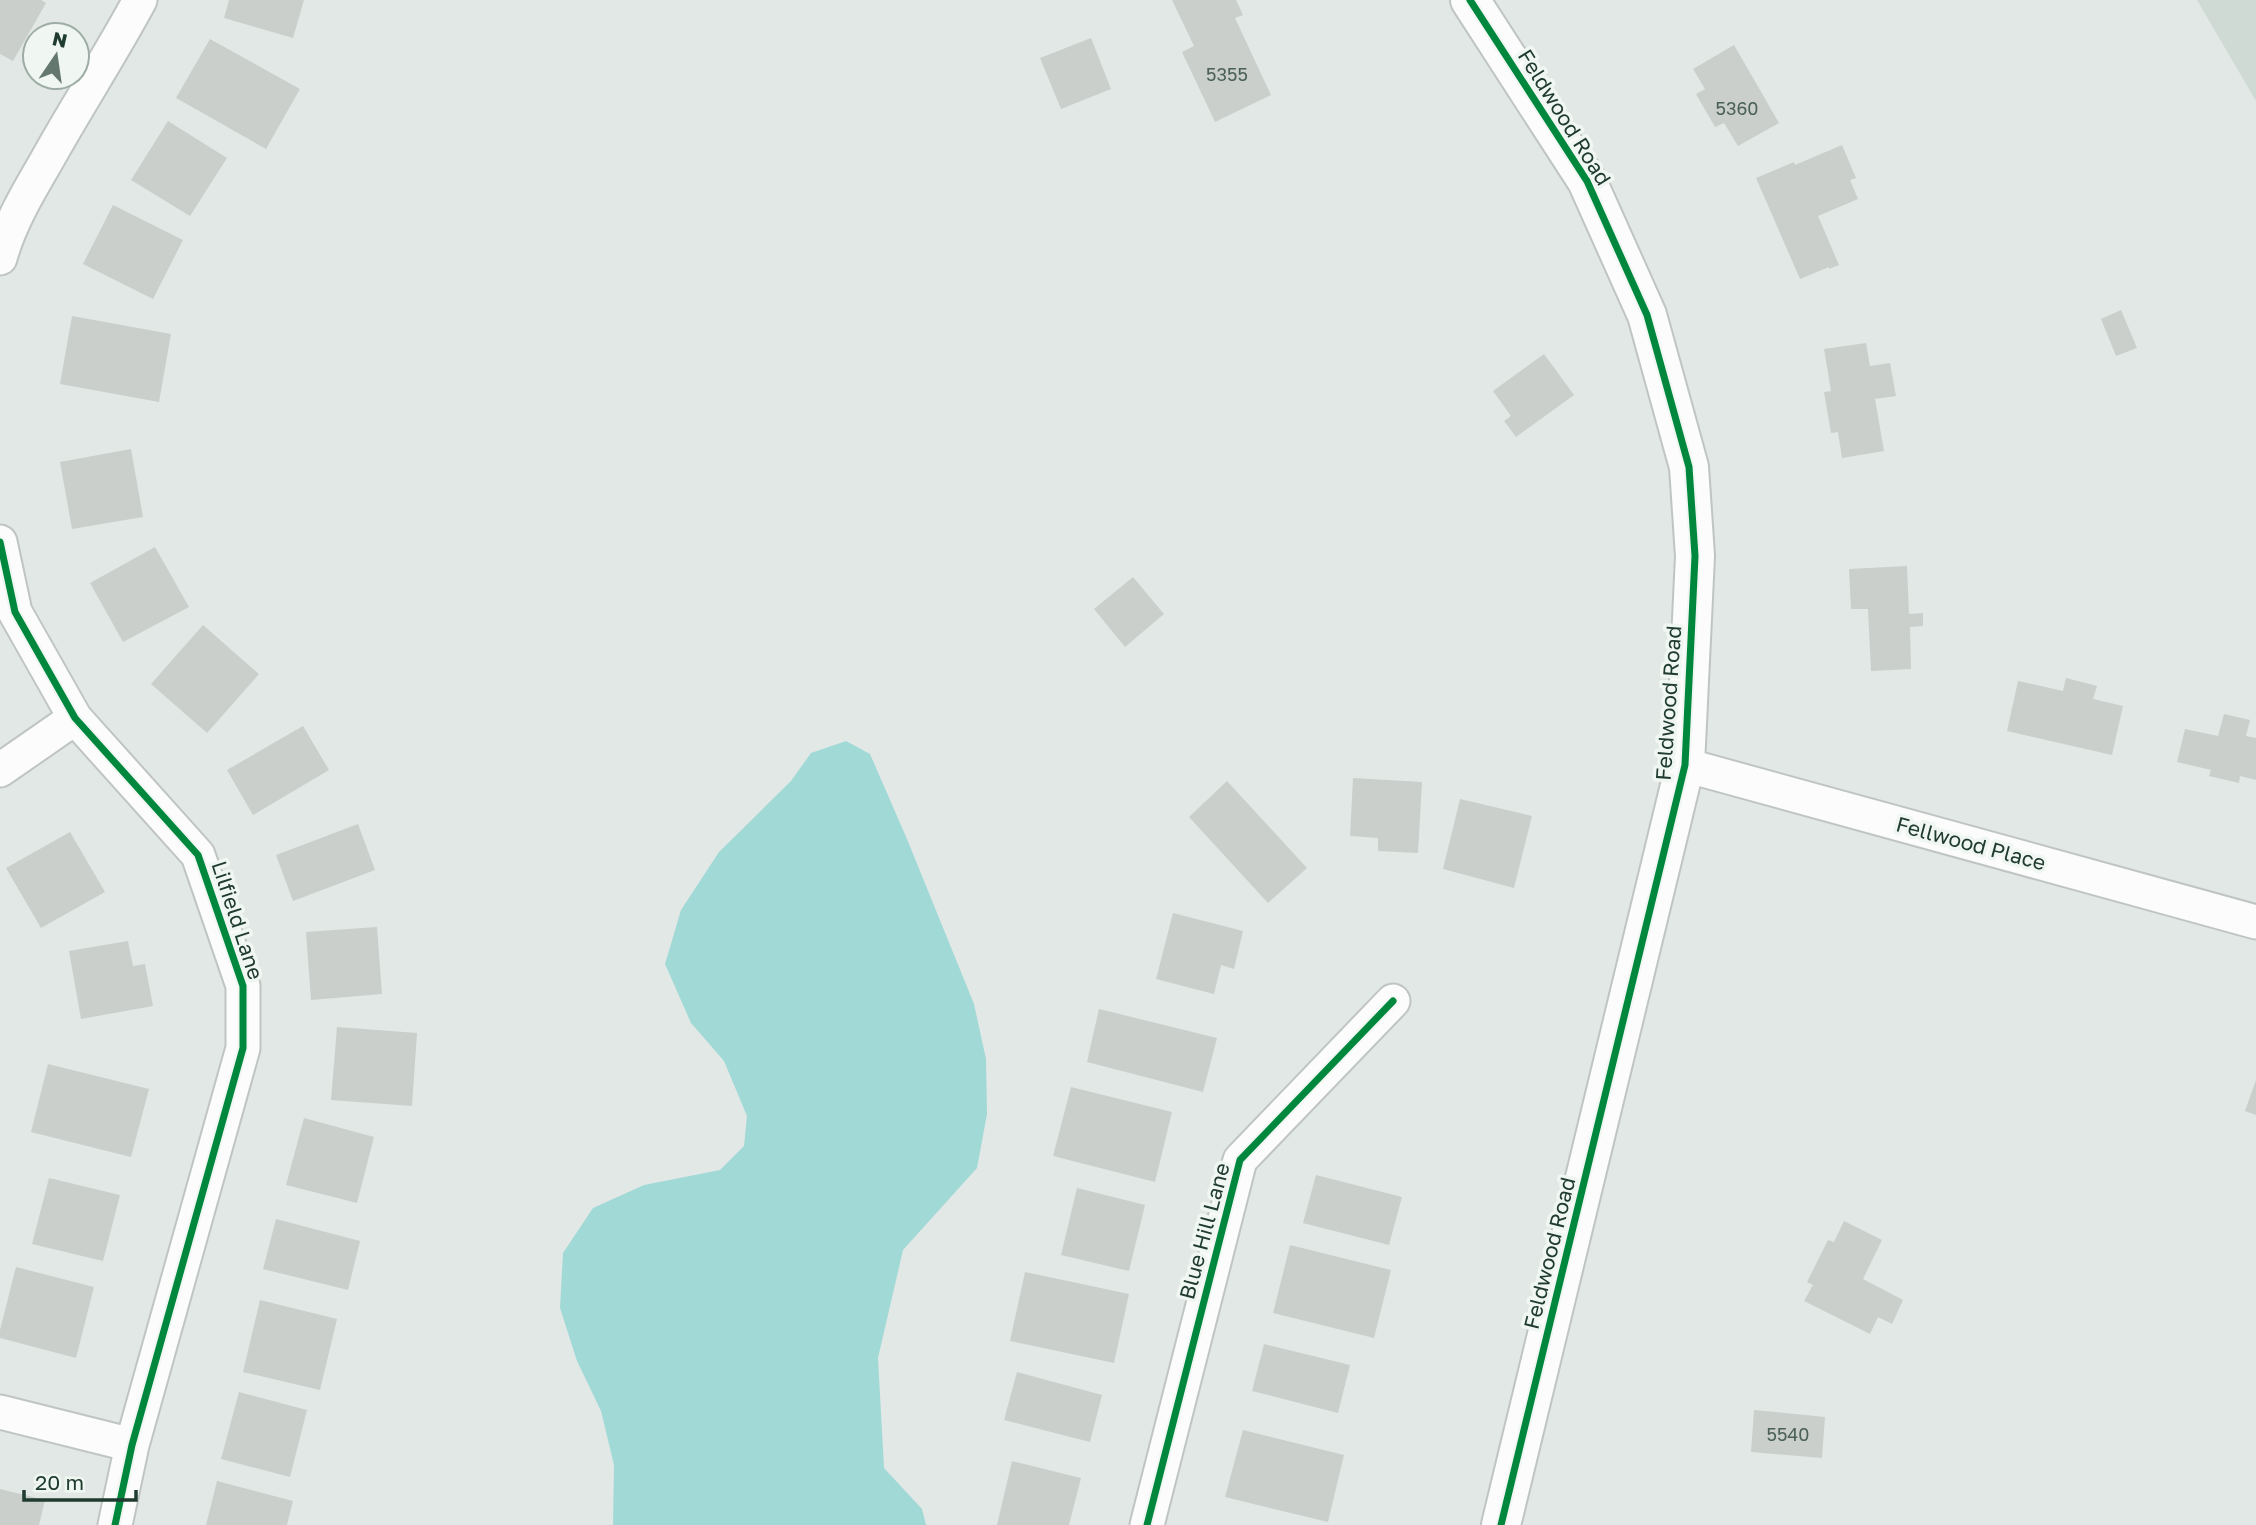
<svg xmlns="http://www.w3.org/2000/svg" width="2256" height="1525" font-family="'Golos Text',sans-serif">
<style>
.built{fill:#cfdad4}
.water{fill:#a1d9d7}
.building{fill:#cacfcc}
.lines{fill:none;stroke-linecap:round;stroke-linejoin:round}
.minor-casing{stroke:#bfc5c2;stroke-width:37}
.tertiary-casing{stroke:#bfc5c2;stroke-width:42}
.minor{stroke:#fbfcfb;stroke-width:33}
.tertiary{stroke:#fbfcfb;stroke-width:38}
.cycleway-casing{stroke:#f0f7f2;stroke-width:11}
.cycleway{stroke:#00873e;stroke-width:7}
.labels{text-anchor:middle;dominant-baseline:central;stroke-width:7;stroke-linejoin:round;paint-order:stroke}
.number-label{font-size:18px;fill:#4b6157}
.street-label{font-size:21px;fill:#203b2f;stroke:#f0f7f2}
</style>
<rect width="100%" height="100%" fill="#e2e8e5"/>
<path class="built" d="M 2197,0 L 2256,0 L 2256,101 Z"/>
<path class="water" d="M 846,741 L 870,754 L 907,839 L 974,1004 L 986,1059 L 987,1114 L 977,1168 L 903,1250 L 878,1358 L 884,1468 L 922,1509 L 926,1525 L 613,1525 L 614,1465 L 601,1411 L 577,1361 L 560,1308 L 563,1253 L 593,1208 L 644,1185 L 720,1170 L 744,1146 L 747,1116 L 724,1061 L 691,1023 L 665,964 L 681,910 L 719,852 L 791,781 L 811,753 Z"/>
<path class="building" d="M 0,0 L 41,0 L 46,3 L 13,61 L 0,54 Z
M 229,0 L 304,0 L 293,38 L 224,18 Z
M 1172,0 L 1236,0 L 1243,15 L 1235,18 L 1271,95 L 1215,122 L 1182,52 L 1194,46 Z
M 1091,38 L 1111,89 L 1061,109 L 1040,58 Z
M 210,39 L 300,89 L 266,149 L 176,98 Z
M 1734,45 L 1779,123 L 1738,146 L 1724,123 L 1715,127 L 1696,94 L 1705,89 L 1693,69 Z
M 168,121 L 227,158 L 190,216 L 131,180 Z
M 1842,145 L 1856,178 L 1850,180 L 1858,199 L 1818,216 L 1839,265 L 1829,269 L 1829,267 L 1800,279 L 1756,178 L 1794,162 L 1795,165 Z
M 113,205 L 183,240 L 153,299 L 83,264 Z
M 2121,310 L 2137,348 L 2116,356 L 2101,319 Z
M 72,316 L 171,334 L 159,402 L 60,384 Z
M 1866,343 L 1870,366 L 1890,363 L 1896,396 L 1875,399 L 1884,451 L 1842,458 L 1838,432 L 1831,433 L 1824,392 L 1831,391 L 1824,349 Z
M 1544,354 L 1574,395 L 1516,437 L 1504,421 L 1511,416 L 1493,391 Z
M 131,449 L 143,517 L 72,529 L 60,462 Z
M 155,547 L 189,607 L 123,642 L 90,583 Z
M 1907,566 L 1909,614 L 1923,613 L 1923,626 L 1910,627 L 1911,669 L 1871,671 L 1868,609 L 1851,609 L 1849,569 Z
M 1133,577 L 1164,614 L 1125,647 L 1094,609 Z
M 203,625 L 259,674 L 207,733 L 151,684 Z
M 2066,678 L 2097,686 L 2093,699 L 2123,706 L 2112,755 L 2007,731 L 2018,681 L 2063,691 Z
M 2224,714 L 2250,720 L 2246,736 L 2256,738 L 2256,780 L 2240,776 L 2239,783 L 2209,776 L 2211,770 L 2177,762 L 2185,729 L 2218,736 Z
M 303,726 L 329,770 L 253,815 L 227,770 Z
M 1353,778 L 1422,782 L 1418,853 L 1378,851 L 1378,838 L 1350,836 Z
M 1227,781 L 1307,868 L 1268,903 L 1189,817 Z
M 1460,799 L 1532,816 L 1514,888 L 1443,869 Z
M 358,824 L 375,870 L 293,901 L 276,855 Z
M 70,832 L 105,892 L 41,928 L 6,868 Z
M 1173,913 L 1243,931 L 1234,969 L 1221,965 L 1214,994 L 1156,979 Z
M 377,927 L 382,994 L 311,1000 L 306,932 Z
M 128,941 L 133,966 L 145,964 L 153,1006 L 81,1019 L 69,951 Z
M 1099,1009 L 1217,1038 L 1203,1092 L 1087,1062 Z
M 337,1027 L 417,1033 L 412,1106 L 331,1100 Z
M 48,1064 L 149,1089 L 131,1157 L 31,1132 Z
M 2256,1080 L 2256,1115 L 2245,1111 Z
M 1071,1087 L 1172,1112 L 1155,1182 L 1053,1156 Z
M 304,1118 L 374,1137 L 357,1203 L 286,1185 Z
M 1316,1175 L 1402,1197 L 1389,1245 L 1303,1223 Z
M 49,1178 L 120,1195 L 103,1261 L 32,1244 Z
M 1077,1188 L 1145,1205 L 1129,1271 L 1061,1255 Z
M 276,1219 L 360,1241 L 348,1290 L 263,1269 Z
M 1844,1221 L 1882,1240 L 1863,1279 L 1903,1300 L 1892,1324 L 1878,1317 L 1870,1334 L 1804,1301 L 1813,1285 L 1807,1282 L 1828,1240 L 1834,1242 Z
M 1290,1245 L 1391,1270 L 1374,1338 L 1273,1313 Z
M 16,1267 L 94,1287 L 76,1358 L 0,1338 L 0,1330 Z
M 1025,1272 L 1129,1294 L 1114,1363 L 1010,1341 Z
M 260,1300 L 337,1319 L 320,1390 L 243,1372 Z
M 1264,1344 L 1350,1365 L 1338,1413 L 1252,1391 Z
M 1017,1372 L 1102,1395 L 1090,1442 L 1004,1420 Z
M 239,1392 L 307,1410 L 290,1477 L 221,1459 Z
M 1754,1410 L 1825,1417 L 1822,1458 L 1751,1452 Z
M 1243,1430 L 1344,1455 L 1328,1522 L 1225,1497 Z
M 1012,1461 L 1081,1478 L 1069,1525 L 997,1525 Z
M 217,1481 L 293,1501 L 287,1525 L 206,1525 Z
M 0,1489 L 45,1500 L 39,1525 L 0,1525 Z"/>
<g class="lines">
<defs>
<path id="minor" d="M 0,258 C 10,222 29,191 47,160 C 77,106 111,54 140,0
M 0,542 L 15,612 L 75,718 L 198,855 L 243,986 L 243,1048 L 132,1445 L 115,1525
M 1685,765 L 2256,922
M 0,770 L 75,718
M 0,1412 L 132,1445
M 1147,1525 L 1240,1160 L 1393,1001"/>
<path id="tertiary" d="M 1470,0 L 1587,181 L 1647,315 L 1689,467 L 1695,556 L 1685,765 L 1501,1525"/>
</defs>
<use href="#minor" class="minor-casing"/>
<use href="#tertiary" class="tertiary-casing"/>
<use href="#minor" class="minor"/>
<use href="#tertiary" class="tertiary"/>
<defs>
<path id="cycleway" d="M 1470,0 L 1587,181 L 1647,315 L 1689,467 L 1695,556 L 1685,765 L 1501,1525
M 0,542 L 15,612 L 75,718 L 198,855 L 243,986 L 243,1048 L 132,1445 L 115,1525
M 1147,1525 L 1240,1160 L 1393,1001"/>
</defs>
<use href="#cycleway" class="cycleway-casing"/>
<use href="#cycleway" class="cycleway"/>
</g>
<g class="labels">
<g class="number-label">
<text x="1227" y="74">5355</text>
<text x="1737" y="108">5360</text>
<text x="1788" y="1434">5540</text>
</g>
<g class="street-label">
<text transform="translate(1565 117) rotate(58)">Feldwood Road</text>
<text transform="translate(1668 703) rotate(-86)">Feldwood Road</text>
<text transform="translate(1971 843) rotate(15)">Fellwood Place</text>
<text transform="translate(238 920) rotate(72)">Lilfield Lane</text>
<text transform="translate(1204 1231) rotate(-75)">Blue Hill Lane</text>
<text transform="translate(1549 1253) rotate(-76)">Feldwood Road</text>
</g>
</g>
<g transform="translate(56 56) rotate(13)"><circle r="33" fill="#f0f7f2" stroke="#9daca4" stroke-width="2"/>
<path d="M0-5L12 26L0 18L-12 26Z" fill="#64786f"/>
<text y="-10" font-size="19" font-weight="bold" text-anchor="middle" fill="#203b2f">N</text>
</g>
<path d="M24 1490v10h112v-10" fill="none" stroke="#203b2f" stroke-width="3.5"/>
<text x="35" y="1490" font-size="21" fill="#203b2f" stroke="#f0f7f2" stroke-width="5" paint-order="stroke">20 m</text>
</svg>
